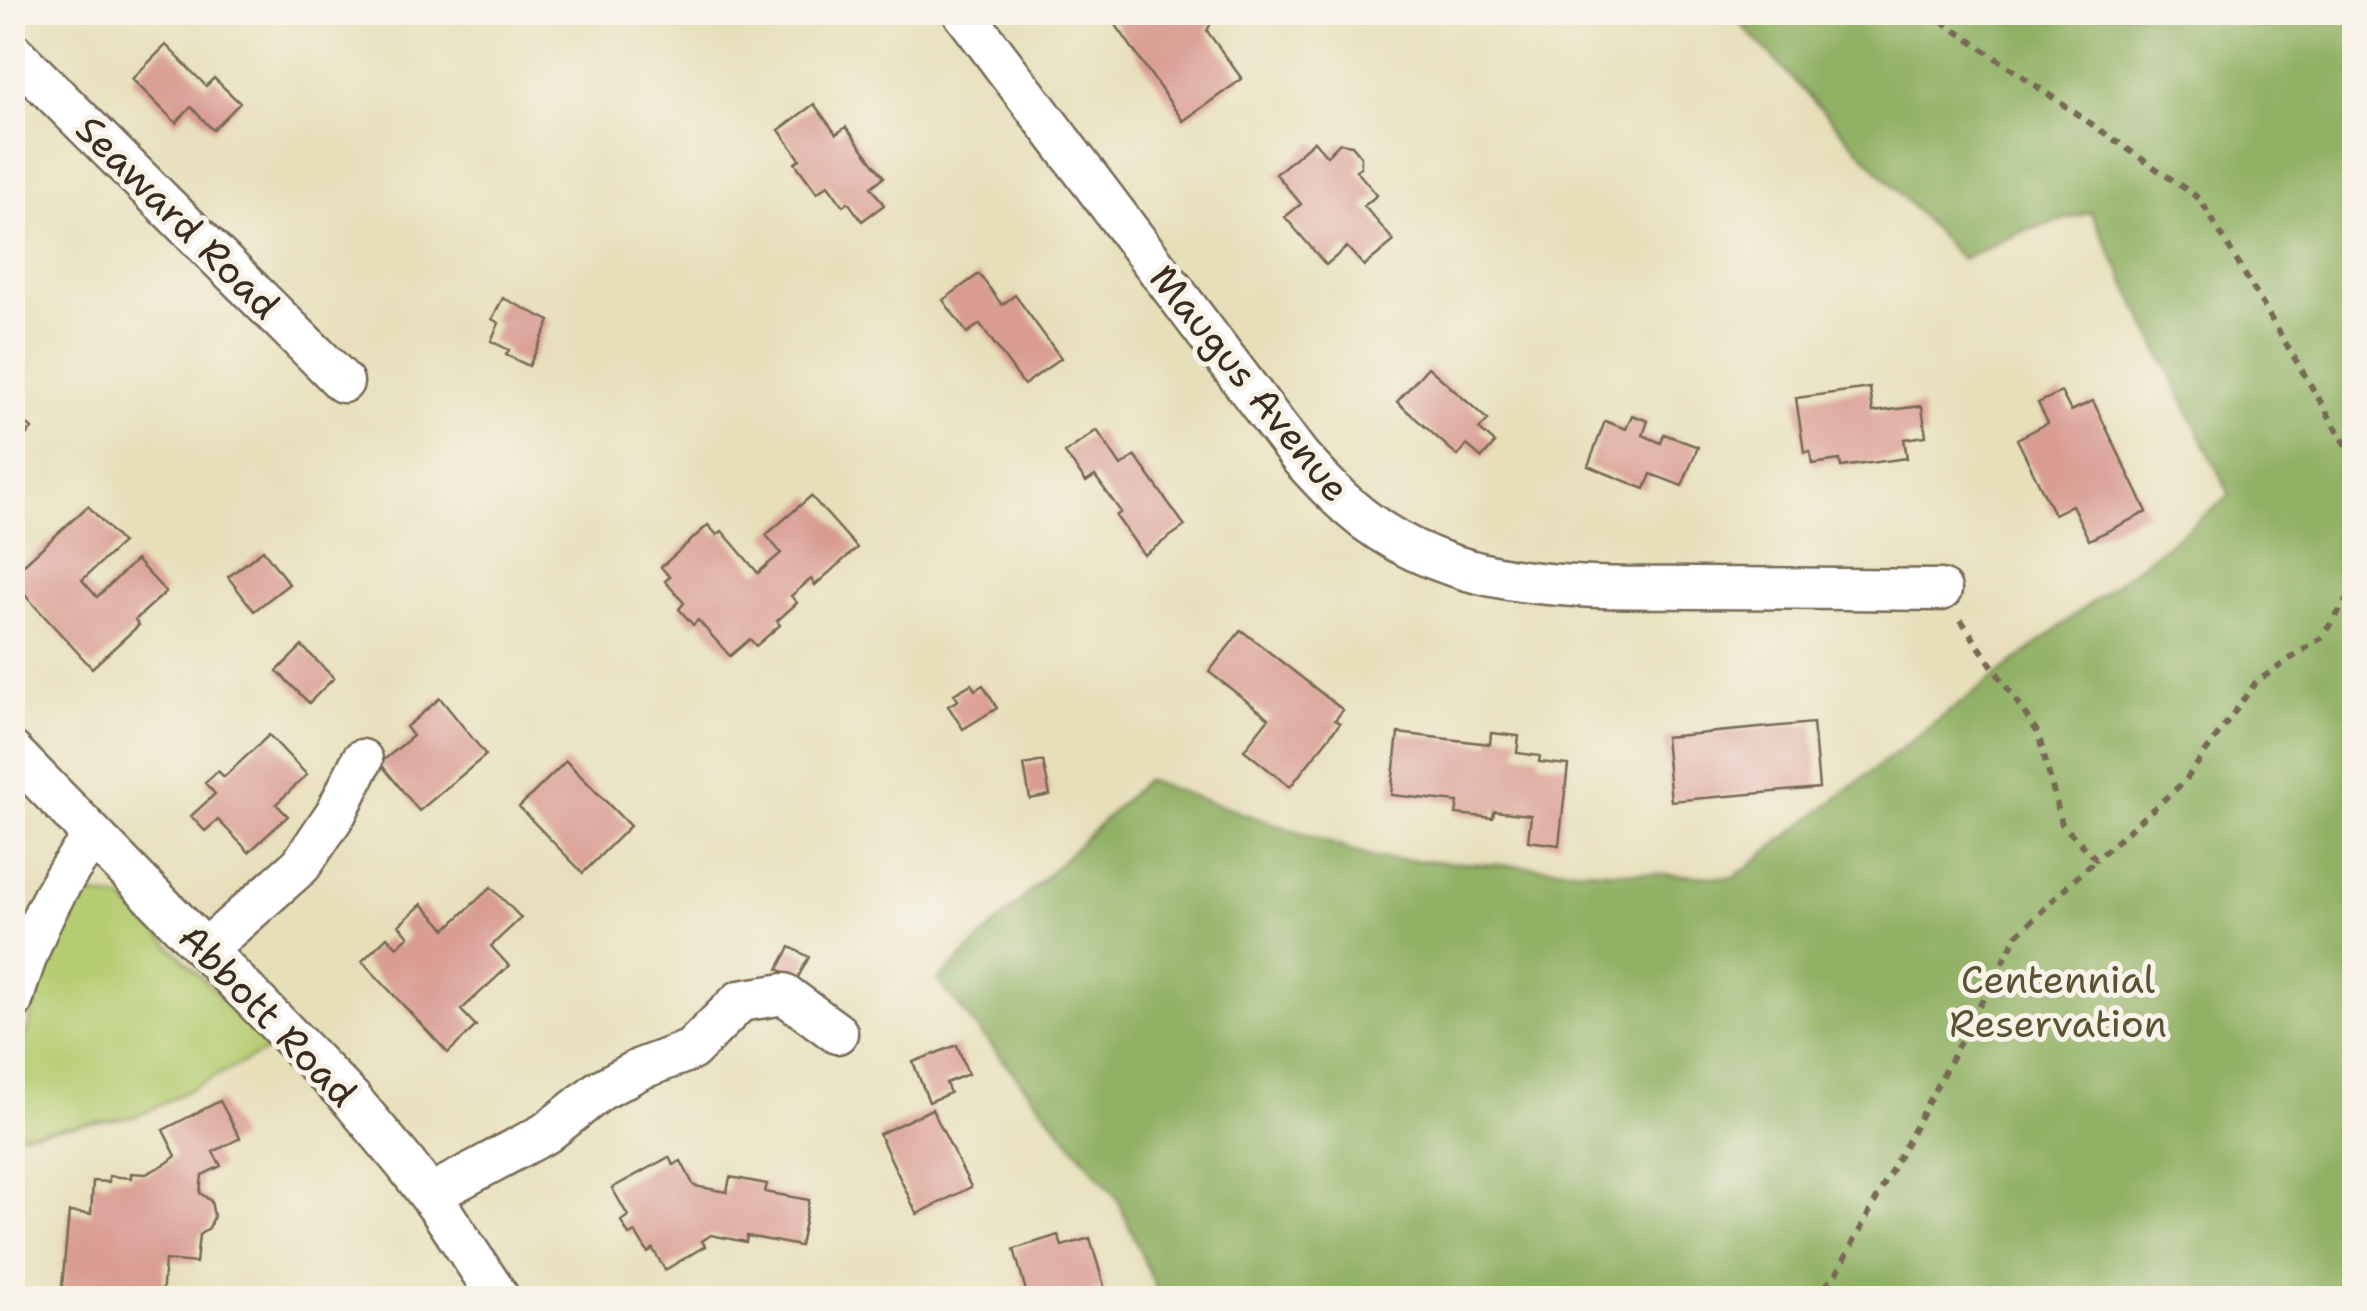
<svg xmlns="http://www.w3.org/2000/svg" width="2367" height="1311" font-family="'Shantell Sans',sans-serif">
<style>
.green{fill:#b5cc71;stroke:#787b48;stroke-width:2.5}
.forest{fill:#90b063;stroke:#666d40;stroke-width:2.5}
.building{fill:#d99c93}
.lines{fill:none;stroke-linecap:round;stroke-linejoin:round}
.minor-casing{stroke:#776955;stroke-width:45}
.path{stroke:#776955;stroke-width:6;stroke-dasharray:8 8;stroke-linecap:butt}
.minor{stroke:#fff;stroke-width:40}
.labels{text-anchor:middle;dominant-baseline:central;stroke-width:10;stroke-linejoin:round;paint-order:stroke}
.street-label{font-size:38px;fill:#3b2a1e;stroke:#f7f3e8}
.park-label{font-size:38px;fill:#5a5233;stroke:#f7f3e8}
</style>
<rect width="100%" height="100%" fill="#f7f3e8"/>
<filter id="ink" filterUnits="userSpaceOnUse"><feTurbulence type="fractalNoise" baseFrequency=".01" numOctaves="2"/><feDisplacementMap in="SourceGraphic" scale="20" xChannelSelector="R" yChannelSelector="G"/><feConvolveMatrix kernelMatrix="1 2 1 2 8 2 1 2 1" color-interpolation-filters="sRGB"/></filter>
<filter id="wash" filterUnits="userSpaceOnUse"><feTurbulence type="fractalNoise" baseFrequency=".0048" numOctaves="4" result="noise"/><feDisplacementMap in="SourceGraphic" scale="40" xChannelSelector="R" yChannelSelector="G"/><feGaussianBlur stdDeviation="2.25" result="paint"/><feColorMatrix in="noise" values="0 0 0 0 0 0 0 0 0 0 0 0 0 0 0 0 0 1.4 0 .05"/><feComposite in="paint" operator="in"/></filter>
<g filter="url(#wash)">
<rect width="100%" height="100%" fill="#e7dfba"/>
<path class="green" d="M 92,895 L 121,899 L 134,909 L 271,1048 L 138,1116 L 13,1135 L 13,1080 L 35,1003 L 52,957 L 74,910 L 81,900 Z"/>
<path class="forest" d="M 1731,13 L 2354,13 L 2354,1298 L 1160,1298 L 1117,1198 L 938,981 L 1145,780 L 1374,858 L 1733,878 L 2230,496 L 2091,212 L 2021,232 L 1962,260 Z"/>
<g id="blocks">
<path class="building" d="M 1107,12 L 1210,12 L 1212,21 L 1207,31 L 1242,79 L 1183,121 Z
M 166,45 L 206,86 L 214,78 L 240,103 L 213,130 L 191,107 L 176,123 L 132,79 Z
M 814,104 L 836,134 L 846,127 L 884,177 L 871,187 L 884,205 L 862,221 L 848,202 L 843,206 L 828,185 L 817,193 L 795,163 L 800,159 L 779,130 Z
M 1314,141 L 1327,156 L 1340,143 L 1352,145 L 1361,156 L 1361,167 L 1356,170 L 1377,195 L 1364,206 L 1394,241 L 1364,266 L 1347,247 L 1326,265 L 1285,217 L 1301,204 L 1276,174 Z
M 979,274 L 1002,305 L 1015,295 L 1061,358 L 1024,385 L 980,324 L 967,333 L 943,300 Z
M 503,298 L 550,321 L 529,366 L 506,355 L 509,350 L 491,341 L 499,323 L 492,319 Z
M 1428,367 L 1488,420 L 1479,429 L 1495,443 L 1482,458 L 1467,445 L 1458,456 L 1397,402 Z
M 1870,388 L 1873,412 L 1922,406 L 1926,436 L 1904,439 L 1907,458 L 1841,467 L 1840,460 L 1812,464 L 1810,451 L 1804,452 L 1796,398 Z
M 2061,392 L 2071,411 L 2093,401 L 2147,512 L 2089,540 L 2072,505 L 2054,514 L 2017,439 L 2048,423 L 2038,403 Z
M 12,410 L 32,429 L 12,448 Z
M 1632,415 L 1648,421 L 1643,435 L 1661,443 L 1664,434 L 1698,447 L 1682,486 L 1651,474 L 1645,489 L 1588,466 L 1605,421 L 1626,429 Z
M 1097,430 L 1121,466 L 1135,456 L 1185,526 L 1144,555 L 1116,516 L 1121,512 L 1095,476 L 1086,482 L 1065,453 Z
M 811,496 L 857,548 L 815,585 L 811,579 L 791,596 L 797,603 L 777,621 L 780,625 L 756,646 L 750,639 L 730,656 L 698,620 L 693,625 L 679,609 L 684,603 L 665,581 L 670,577 L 661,567 L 708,525 L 717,535 L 722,531 L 758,573 L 781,553 L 766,535 Z
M 88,506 L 122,543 L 82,580 L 97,597 L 136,560 L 166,592 L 135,620 L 139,625 L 92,668 L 12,581 L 12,575 Z
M 263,550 L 289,584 L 254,611 L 228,577 Z
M 1241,630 L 1343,710 L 1335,720 L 1340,723 L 1290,787 L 1244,750 L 1269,718 L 1209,672 Z
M 302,646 L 334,678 L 309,703 L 277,671 Z
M 971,684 L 975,690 L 983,685 L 997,708 L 963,729 L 948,706 L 958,700 L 954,694 Z
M 440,698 L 486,755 L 419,811 L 380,763 L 413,736 L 406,727 Z
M 1813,723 L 1819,788 L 1671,801 L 1665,737 Z
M 1398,733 L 1490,744 L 1491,733 L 1519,736 L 1517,753 L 1540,756 L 1539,762 L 1568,765 L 1559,845 L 1528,841 L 1531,815 L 1494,811 L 1493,818 L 1456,814 L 1458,802 L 1391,795 Z
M 269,735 L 307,775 L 276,804 L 288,816 L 249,852 L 218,820 L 205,831 L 191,816 L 215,794 L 205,783 L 218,771 L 224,777 Z
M 566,761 L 630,826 L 583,873 L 519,807 Z
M 1043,761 L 1050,795 L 1030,799 L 1024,765 Z
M 491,887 L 521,918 L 491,946 L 509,966 L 461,1010 L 476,1026 L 448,1053 L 362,961 L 387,937 L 397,947 L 409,936 L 399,925 L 422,904 L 446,929 Z
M 790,947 L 809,957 L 797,979 L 778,969 Z
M 957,1045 L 968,1074 L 946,1083 L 950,1093 L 929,1102 L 913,1062 Z
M 220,1101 L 240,1138 L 213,1152 L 221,1166 L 202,1175 L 200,1193 L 211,1201 L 214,1216 L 209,1228 L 199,1235 L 196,1263 L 165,1260 L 162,1298 L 61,1297 L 69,1212 L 91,1214 L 93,1181 L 109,1182 L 109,1176 L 131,1178 L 131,1173 L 146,1174 L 167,1163 L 176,1156 L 163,1130 Z
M 932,1109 L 971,1187 L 917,1214 L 879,1134 Z
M 669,1157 L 673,1165 L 681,1161 L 694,1186 L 727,1192 L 730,1177 L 767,1184 L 765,1192 L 809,1200 L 800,1246 L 747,1236 L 746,1242 L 711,1235 L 702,1241 L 705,1246 L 665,1270 L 653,1249 L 648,1253 L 635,1232 L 629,1235 L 621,1221 L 628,1216 L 612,1188 Z
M 1058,1235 L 1062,1246 L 1090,1238 L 1105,1289 L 1090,1293 L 1092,1298 L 1028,1298 L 1014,1249 Z"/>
</g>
</g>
<g filter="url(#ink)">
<use href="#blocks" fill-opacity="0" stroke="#776955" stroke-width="2.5"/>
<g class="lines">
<defs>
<path id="minor" d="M 963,12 L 1300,457 C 1321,480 1341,502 1366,521 C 1464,594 1581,587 1697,588 C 1778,588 1860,589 1941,590
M 12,52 L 343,382
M 12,752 L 351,1099 L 404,1162 L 440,1209 L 499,1298
M 205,950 L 301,865 L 336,813 L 362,760
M 12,1001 C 29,941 53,884 94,837
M 430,1195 L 546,1133 L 599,1091 L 640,1069 L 691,1050 L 740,1001 L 784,994 L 837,1033"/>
</defs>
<use href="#minor" class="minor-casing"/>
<path class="path" d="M 1929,12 L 2200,199 L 2354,458
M 1961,620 L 2038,733 L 2062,824 L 2096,859 L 2185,781 L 2256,682 L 2321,638 L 2354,590
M 1815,1298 L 1837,1273 L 2017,935 L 2096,859"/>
<use href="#minor" class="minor"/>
</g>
</g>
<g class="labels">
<g class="street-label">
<text transform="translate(178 217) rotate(45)">Seaward Road</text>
<text transform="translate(1250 383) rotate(51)">Maugus Avenue</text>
<text transform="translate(268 1015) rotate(46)">Abbott Road</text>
</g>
<g class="park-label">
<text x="2058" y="979">Centennial<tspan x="2058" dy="44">Reservation</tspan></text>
</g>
</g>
<rect width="2367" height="1311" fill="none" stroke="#f7f3e8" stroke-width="50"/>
</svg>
